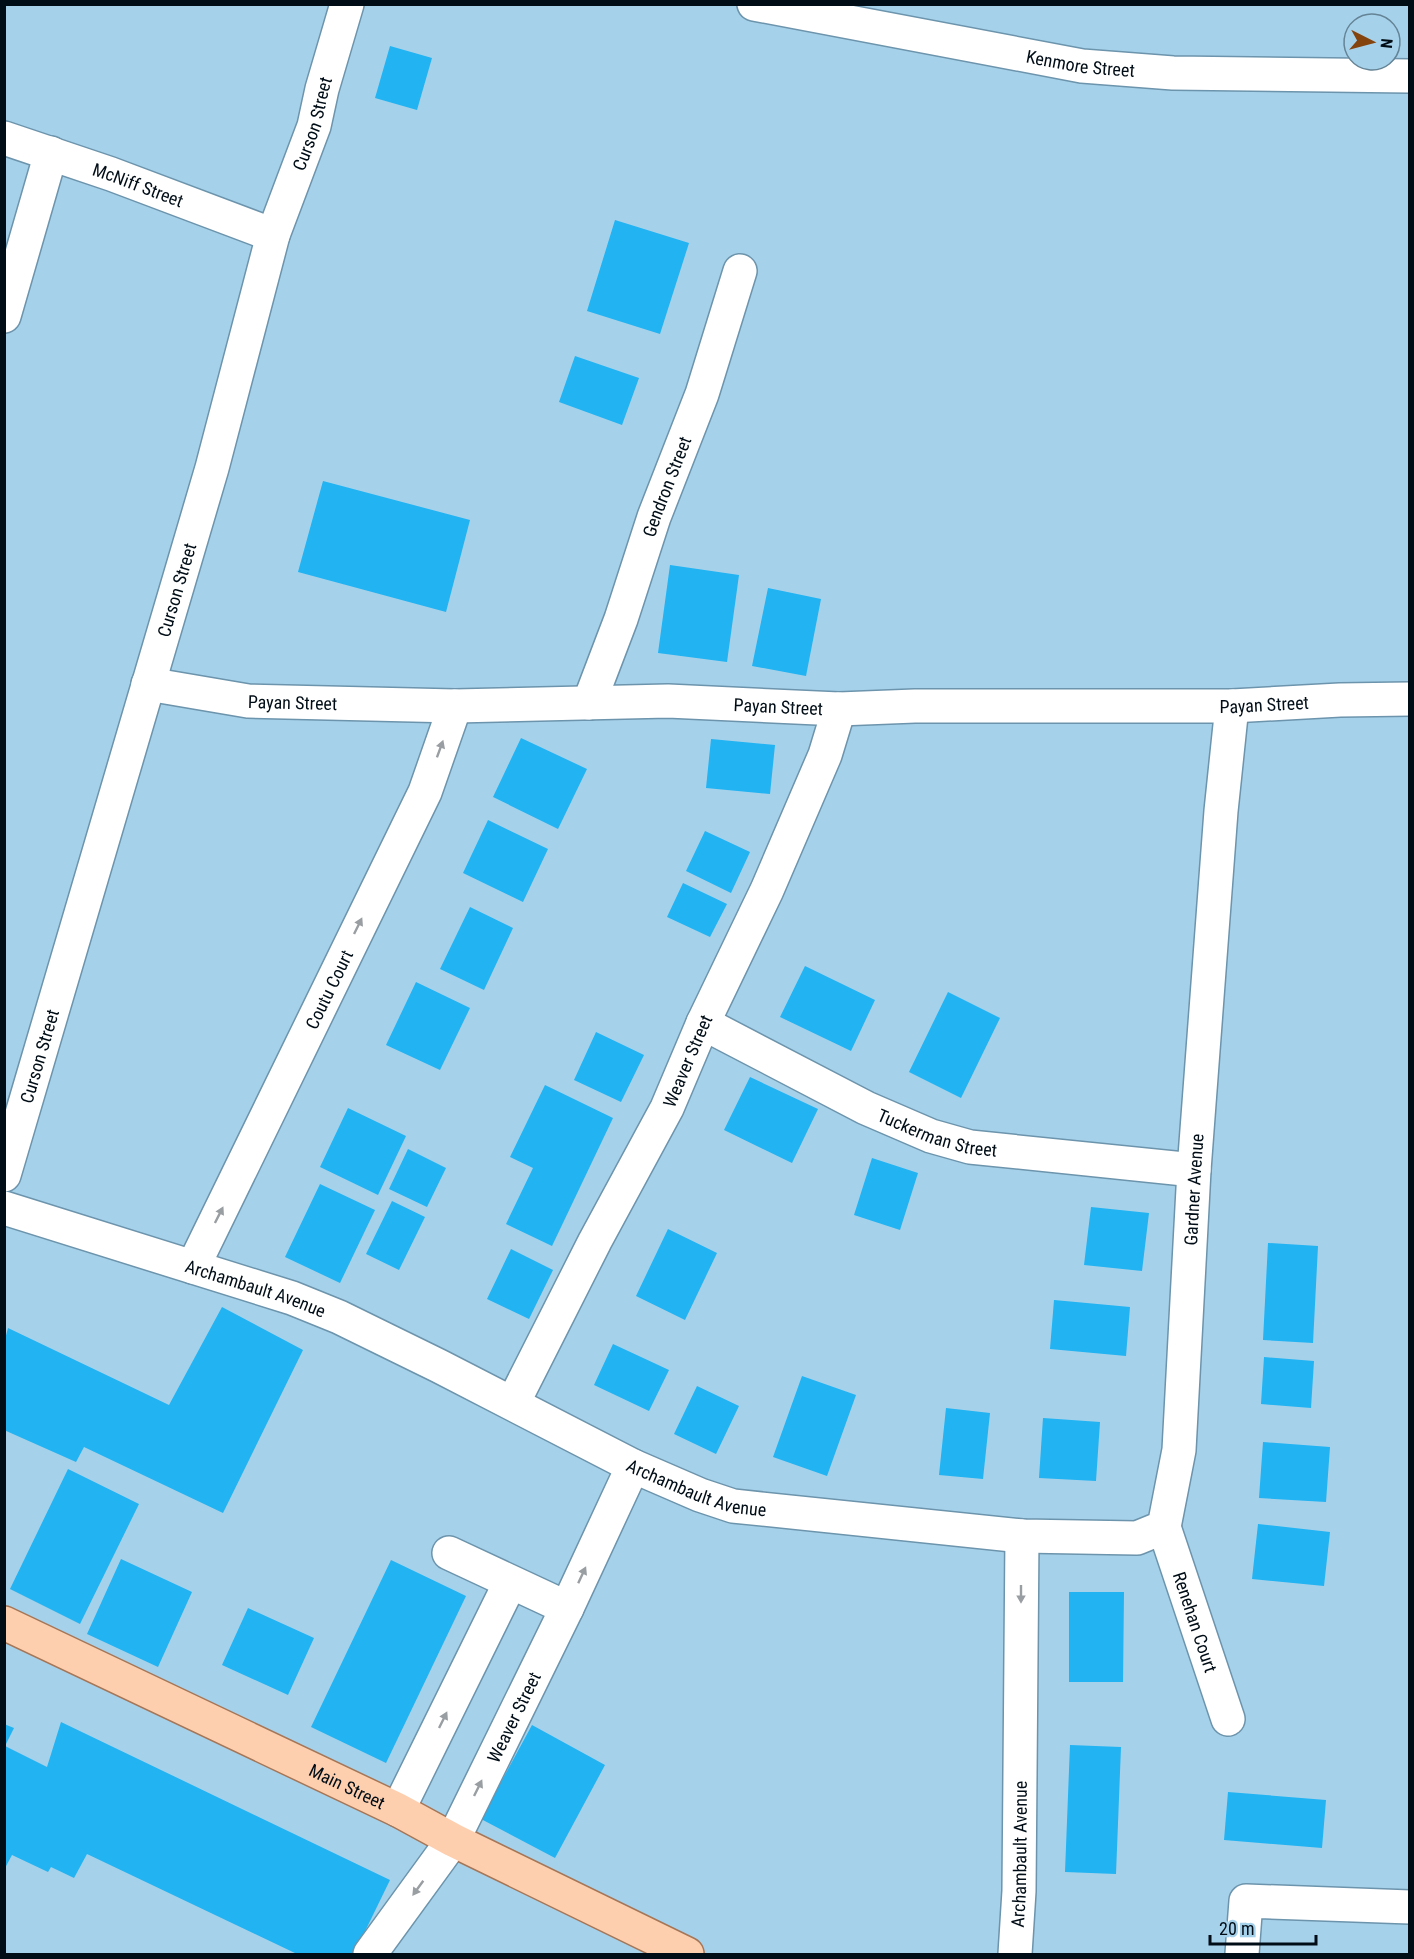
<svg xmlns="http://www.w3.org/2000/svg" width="1414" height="1959" font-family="'Roboto Condensed',sans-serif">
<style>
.building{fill:#21b3f2}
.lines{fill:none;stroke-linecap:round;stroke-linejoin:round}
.minor-casing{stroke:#6c94ac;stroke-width:36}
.major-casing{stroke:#a57657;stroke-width:36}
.minor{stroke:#fff;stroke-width:33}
.major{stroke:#fecfaf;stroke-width:33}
.oneway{fill:#999ea2}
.labels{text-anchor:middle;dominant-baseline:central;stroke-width:4.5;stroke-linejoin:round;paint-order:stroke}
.street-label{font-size:18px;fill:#010d16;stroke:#a6d1ea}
</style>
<rect width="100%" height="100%" fill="#a6d1ea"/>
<path class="building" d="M 390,46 L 432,58 L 417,110 L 375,98 Z
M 615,220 L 689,243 L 660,334 L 587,311 Z
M 575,356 L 639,378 L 622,425 L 559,402 Z
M 323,481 L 470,520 L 446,612 L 298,572 Z
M 670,565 L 739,575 L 727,662 L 658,653 Z
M 768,588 L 821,599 L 806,676 L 752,666 Z
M 521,738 L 587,769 L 558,829 L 493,797 Z
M 711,739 L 775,745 L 770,794 L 706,788 Z
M 488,820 L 548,849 L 523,902 L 463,873 Z
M 705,831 L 750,852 L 731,893 L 686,871 Z
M 683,883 L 727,904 L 710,937 L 667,917 Z
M 470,907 L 513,928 L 484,990 L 440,969 Z
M 805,966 L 875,1000 L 851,1051 L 780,1017 Z
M 416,982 L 470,1008 L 440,1070 L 386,1045 Z
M 948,992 L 1000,1018 L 961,1098 L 909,1072 Z
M 596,1032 L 644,1055 L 621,1102 L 574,1080 Z
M 750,1077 L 818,1109 L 792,1163 L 724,1130 Z
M 545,1085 L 613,1118 L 552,1246 L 506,1224 L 533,1168 L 510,1157 Z
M 348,1108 L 406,1136 L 378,1195 L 320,1167 Z
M 408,1149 L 446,1168 L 427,1207 L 389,1189 Z
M 872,1158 L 918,1173 L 900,1230 L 854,1215 Z
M 320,1184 L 375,1210 L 340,1283 L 285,1257 Z
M 392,1201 L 425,1217 L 399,1270 L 366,1254 Z
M 1091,1207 L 1149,1213 L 1142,1271 L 1084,1265 Z
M 668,1229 L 717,1253 L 685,1320 L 636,1296 Z
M 1268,1243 L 1318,1246 L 1313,1343 L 1263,1340 Z
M 511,1249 L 553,1270 L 529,1319 L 487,1299 Z
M 1054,1300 L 1130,1307 L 1126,1356 L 1050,1349 Z
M 222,1307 L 303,1350 L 223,1513 L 84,1447 L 76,1462 L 4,1430 L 4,1343 L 8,1328 L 169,1405 Z
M 613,1344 L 669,1370 L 649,1411 L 594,1385 Z
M 1264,1357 L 1314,1361 L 1311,1408 L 1261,1404 Z
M 802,1376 L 856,1395 L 827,1476 L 773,1457 Z
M 697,1386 L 739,1406 L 716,1454 L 674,1434 Z
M 946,1408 L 990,1413 L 983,1479 L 939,1475 Z
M 1043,1418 L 1100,1422 L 1096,1481 L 1039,1478 Z
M 1263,1442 L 1330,1447 L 1326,1502 L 1259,1498 Z
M 68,1469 L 139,1504 L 80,1624 L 10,1589 Z
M 1258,1524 L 1330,1532 L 1324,1586 L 1252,1579 Z
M 121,1559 L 192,1592 L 158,1667 L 87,1634 Z
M 391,1560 L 466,1596 L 386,1763 L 311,1727 Z
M 1069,1592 L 1124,1592 L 1123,1682 L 1069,1682 Z
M 248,1608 L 314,1638 L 288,1695 L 222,1665 Z
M 61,1722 L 390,1880 L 354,1954 L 297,1954 L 87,1854 L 74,1878 L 51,1867 L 48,1872 L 12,1855 L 4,1870 L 4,1724 L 14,1728 L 5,1746 L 47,1767 Z
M 532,1725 L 605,1765 L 555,1858 L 481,1819 Z
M 1070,1745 L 1121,1747 L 1116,1874 L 1065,1872 Z
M 1228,1792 L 1326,1800 L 1322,1848 L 1224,1840 Z"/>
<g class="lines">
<defs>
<g id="minor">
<path id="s1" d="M 754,4 L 1082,66 L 1173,73 L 1410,76"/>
<path id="s2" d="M 4,138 L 111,174 L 273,235"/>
<path d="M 4,316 L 51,153"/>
<path id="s3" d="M 148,684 L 248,701 L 455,706 L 668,701 L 839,709 L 915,706 L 1232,706 L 1340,700 L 1410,699"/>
<path id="s4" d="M 589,703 L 621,619 L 654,517 L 702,394 L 740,271"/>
<path id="s5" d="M 703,1023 L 866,1108 L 931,1136 L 970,1147 L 1194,1170"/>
<path id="s6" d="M 4,1175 L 212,468 L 273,235 L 314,126 L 322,89 L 347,4"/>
<path id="s7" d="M 4,1208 L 292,1298 L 339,1317 L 439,1366 L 633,1466 L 700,1495 L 733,1506 L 1022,1536 L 1137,1538 L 1164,1527 L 1179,1450 L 1194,1170 L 1221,811 L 1232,706"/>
<path id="s8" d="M 193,1267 L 425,792 L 455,706"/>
<path id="s9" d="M 513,1403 L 595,1241 L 667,1108 L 703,1023 L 767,890 L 825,755 L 839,709"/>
<path id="s10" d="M 1164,1527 L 1228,1719"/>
<path d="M 449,1553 L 567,1608"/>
<path d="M 398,1810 L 510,1583"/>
<path id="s11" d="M 370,1954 L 453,1840 L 567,1608 L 633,1466"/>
<path id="s12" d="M 1015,1954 L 1019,1891 L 1022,1536"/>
<path d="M 1242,1954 L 1246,1901 L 1410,1907"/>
</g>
<g id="major">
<path id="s13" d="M 4,1623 L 398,1810 L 453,1840 L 687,1954"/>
</g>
</defs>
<use href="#minor" class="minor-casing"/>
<use href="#major" class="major-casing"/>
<use href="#minor" class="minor"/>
<use href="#major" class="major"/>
</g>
<defs><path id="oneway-solid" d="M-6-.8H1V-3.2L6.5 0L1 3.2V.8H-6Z" transform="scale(1.5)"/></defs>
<g class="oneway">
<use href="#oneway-solid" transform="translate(440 749) rotate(-70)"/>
<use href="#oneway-solid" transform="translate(358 926) rotate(-64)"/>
<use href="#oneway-solid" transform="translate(219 1215) rotate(-63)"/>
<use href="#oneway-solid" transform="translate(582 1575) rotate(-65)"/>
<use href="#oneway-solid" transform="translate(1021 1594) rotate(90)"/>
<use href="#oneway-solid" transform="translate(443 1720) rotate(-64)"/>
<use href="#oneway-solid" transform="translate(478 1788) rotate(-64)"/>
<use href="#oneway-solid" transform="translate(418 1888) rotate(126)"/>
</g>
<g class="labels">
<g class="street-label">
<text stroke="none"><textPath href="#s1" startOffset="332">Kenmore Street</textPath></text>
<text stroke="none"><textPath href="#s6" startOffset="1096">Curson Street</textPath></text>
<text stroke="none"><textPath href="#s2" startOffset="142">McNiff Street</textPath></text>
<text stroke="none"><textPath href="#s4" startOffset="230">Gendron Street</textPath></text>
<text stroke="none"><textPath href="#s6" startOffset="610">Curson Street</textPath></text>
<text stroke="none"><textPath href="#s3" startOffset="146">Payan Street</textPath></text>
<text stroke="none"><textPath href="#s3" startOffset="1118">Payan Street</textPath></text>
<text stroke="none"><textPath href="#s3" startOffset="632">Payan Street</textPath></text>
<text stroke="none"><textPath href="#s8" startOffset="309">Coutu Court</textPath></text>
<text stroke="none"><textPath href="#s6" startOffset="124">Curson Street</textPath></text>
<text stroke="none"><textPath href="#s9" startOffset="384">Weaver Street</textPath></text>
<text stroke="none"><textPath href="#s5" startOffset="260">Tuckerman Street</textPath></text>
<text stroke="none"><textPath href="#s7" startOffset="1564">Gardner Avenue</textPath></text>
<text stroke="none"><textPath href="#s7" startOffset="264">Archambault Avenue</textPath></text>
<text stroke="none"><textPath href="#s7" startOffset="750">Archambault Avenue</textPath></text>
<text stroke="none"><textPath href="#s10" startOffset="100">Renehan Court</textPath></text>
<text stroke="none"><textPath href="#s11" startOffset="278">Weaver Street</textPath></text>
<text stroke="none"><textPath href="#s13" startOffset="380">Main Street</textPath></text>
<text stroke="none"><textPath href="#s12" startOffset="100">Archambault Avenue</textPath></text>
</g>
</g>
<rect width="1414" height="1959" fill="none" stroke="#010d16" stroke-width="12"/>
<g transform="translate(1372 42) rotate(96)"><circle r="28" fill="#a6d1ea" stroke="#648395" stroke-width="1.5"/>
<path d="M0-4.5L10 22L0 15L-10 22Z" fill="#85440d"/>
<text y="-9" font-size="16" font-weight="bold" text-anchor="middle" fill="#010d16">N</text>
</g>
<path d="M1210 1935v9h106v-9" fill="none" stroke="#010d16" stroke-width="3"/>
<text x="1219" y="1935" font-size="18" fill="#010d16" stroke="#a6d1ea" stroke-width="4.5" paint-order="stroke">20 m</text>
</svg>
